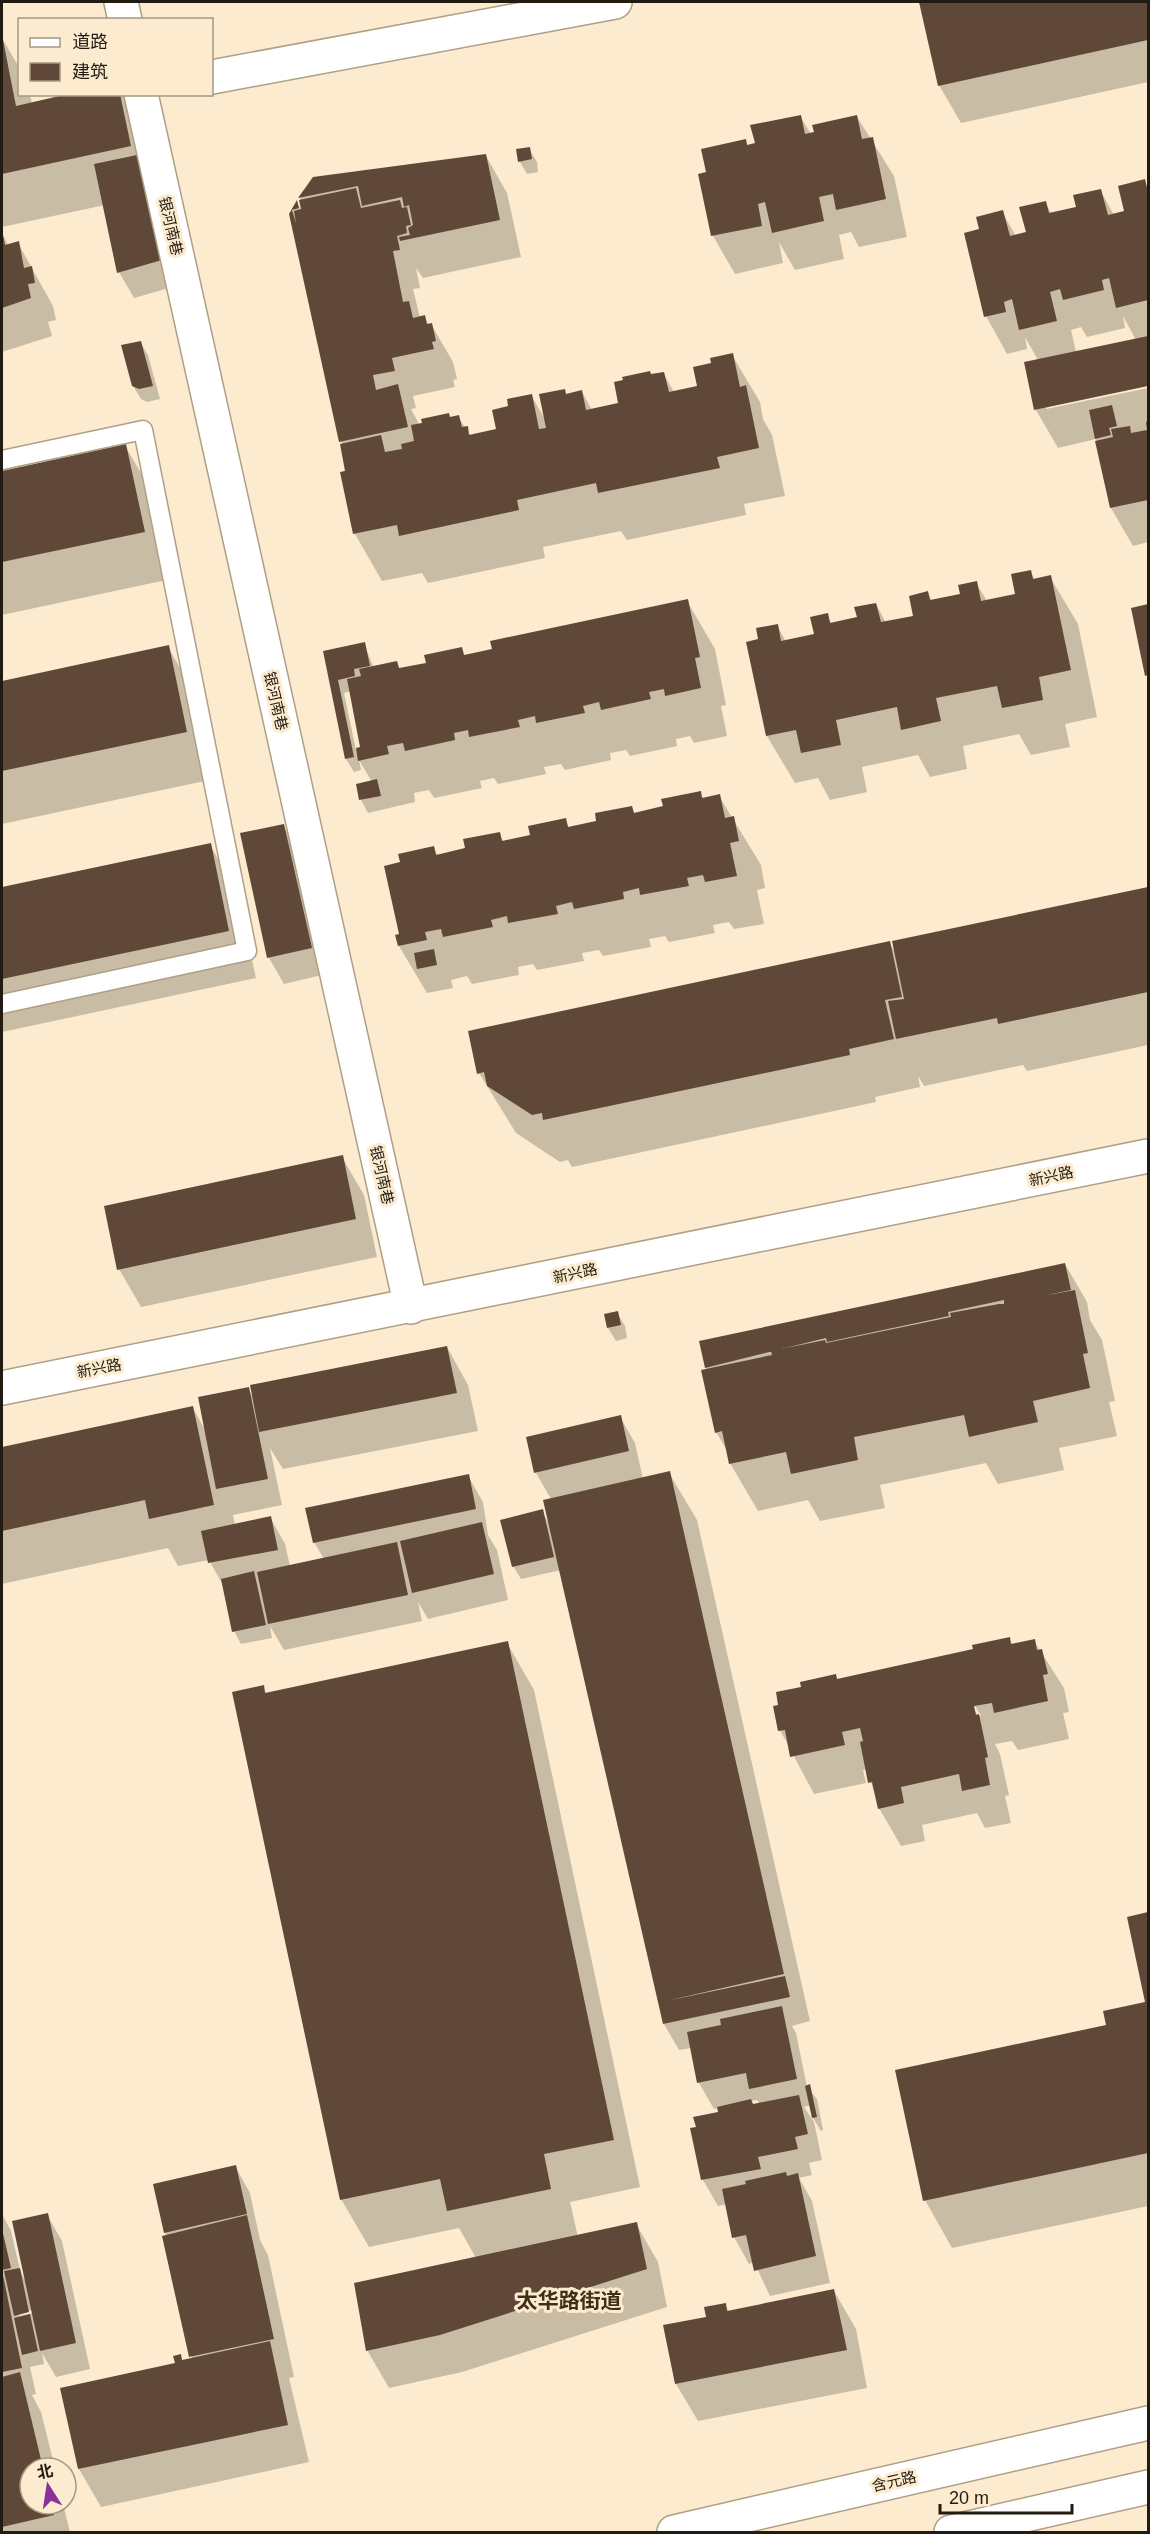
<svg xmlns="http://www.w3.org/2000/svg" width="1150" height="2534" font-family="Arial,'Noto Sans SC',sans-serif">
<style>
.shadow{fill:#0003;fill-rule:evenodd}
.building{fill:#604838}
.lines{fill:none;stroke-linecap:round;stroke-linejoin:round}
.service-casing{stroke:#af9f85;stroke-width:21}
.minor-casing{stroke:#af9f85;stroke-width:36}
.tertiary-casing{stroke:#af9f85;stroke-width:36}
.secondary-casing{stroke:#af9f85;stroke-width:36}
.service{stroke:#fff;stroke-width:18}
.minor{stroke:#fff;stroke-width:33}
.tertiary{stroke:#fff;stroke-width:33}
.secondary{stroke:#fff;stroke-width:33}
.labels{text-anchor:middle;dominant-baseline:central;stroke-width:6;stroke-linejoin:round;paint-order:stroke}
.street-label{font-size:15px;fill:#211b11;stroke:#fcebcf}
.district-label{font-size:21px;font-weight:bold;fill:#3d3019;stroke:#fcebcf}
</style>
<rect width="100%" height="100%" fill="#fcebcf"/>
<path class="shadow" d="M 921,2 L 1148,2 L 1148,82 L 961,123 L 939,85 Z
M 2,38 L 20,69 L 20,94 L 30,94 L 32,104 L 75,94 L 122,94 L 144,133 L 176,286 L 134,298 L 119,272 L 105,205 L 2,227 Z
M 800,116 L 811,134 L 857,117 L 894,176 L 907,237 L 859,247 L 851,232 L 839,235 L 844,259 L 795,270 L 779,242 L 783,263 L 735,274 L 713,236 L 700,175 L 708,173 L 745,141 L 748,146 L 756,144 Z
M 529,149 L 537,162 L 538,172 L 527,174 L 520,162 Z
M 486,156 L 507,193 L 521,257 L 423,278 L 416,268 L 420,288 L 413,289 L 420,318 L 424,317 L 429,325 L 431,324 L 453,362 L 457,379 L 453,380 L 455,387 L 413,396 L 416,408 L 411,409 L 419,424 L 458,417 L 471,436 L 498,430 L 510,407 L 531,395 L 546,421 L 567,395 L 582,392 L 592,410 L 620,404 L 651,376 L 663,373 L 674,392 L 699,387 L 713,364 L 732,355 L 760,402 L 763,419 L 772,435 L 785,496 L 744,504 L 746,515 L 627,540 L 621,531 L 543,547 L 545,558 L 428,583 L 422,573 L 382,581 L 355,534 L 342,473 L 347,472 L 342,445 L 291,214 L 297,203 L 302,212 L 300,199 L 313,178 Z
M 1144,181 L 1148,189 L 1148,385 L 1046,406 L 1046,409 L 1148,388 L 1148,542 L 1133,546 L 1111,508 L 1096,439 L 1058,448 L 1036,410 L 1026,363 L 1038,360 L 1025,337 L 1027,349 L 1007,354 L 986,316 L 981,230 L 1002,212 L 1016,236 L 1027,233 L 1045,203 L 1052,214 L 1078,208 L 1100,190 L 1114,215 L 1126,212 ZM 1123,316 L 1136,340 L 1076,352 L 1071,330 L 1081,327 L 1087,337 L 1125,328 Z
M 2,233 L 8,245 L 18,243 L 53,306 L 56,320 L 48,322 L 52,336 L 2,352 Z
M 140,342 L 148,355 L 160,399 L 147,402 L 141,399 L 133,386 Z
M 125,446 L 153,493 L 171,579 L 2,615 L 2,472 Z
M 1030,571 L 1035,580 L 1050,577 L 1078,624 L 1097,717 L 1065,724 L 1070,747 L 1031,755 L 1019,734 L 963,746 L 967,769 L 930,777 L 918,755 L 862,767 L 867,792 L 830,800 L 818,778 L 795,783 L 767,736 L 760,640 L 777,625 L 786,642 L 816,636 L 827,615 L 832,624 L 858,618 L 876,604 L 886,623 L 915,617 L 928,593 L 932,601 L 962,595 L 976,583 L 987,601 L 1017,595 Z
M 687,601 L 715,649 L 726,705 L 721,706 L 727,736 L 694,743 L 690,736 L 676,739 L 677,746 L 630,756 L 626,750 L 610,753 L 611,760 L 565,770 L 561,764 L 544,767 L 546,774 L 498,784 L 494,778 L 480,781 L 482,788 L 434,798 L 429,790 L 414,793 L 415,802 L 368,813 L 361,800 L 358,785 L 372,782 L 359,760 L 361,770 L 354,772 L 346,759 L 324,652 L 364,644 L 374,668 L 396,663 L 400,670 L 428,664 L 461,649 L 465,656 ZM 351,691 L 362,748 L 356,750 L 344,693 Z
M 1148,606 L 1148,678 L 1133,609 Z
M 168,647 L 195,694 L 214,779 L 2,824 L 2,682 Z
M 700,793 L 704,799 L 719,796 L 761,865 L 765,888 L 757,890 L 764,924 L 734,929 L 729,922 L 713,925 L 715,933 L 669,942 L 665,936 L 649,939 L 651,947 L 603,956 L 599,950 L 582,953 L 584,961 L 537,970 L 533,964 L 518,967 L 519,975 L 472,984 L 467,976 L 451,980 L 453,988 L 427,993 L 399,946 L 402,863 L 434,848 L 438,856 L 467,850 L 499,834 L 504,842 L 531,836 L 565,820 L 569,828 L 598,822 L 631,807 L 635,814 L 664,808 Z
M 283,825 L 298,852 L 326,974 L 284,984 L 269,958 L 242,834 Z
M 210,845 L 237,892 L 256,978 L 2,1032 L 2,889 Z
M 1148,888 L 1148,1045 L 1027,1071 L 1023,1065 L 924,1086 L 918,1076 L 920,1087 L 875,1097 L 876,1102 L 572,1167 L 568,1160 L 560,1162 L 516,1133 L 479,1073 L 889,943 L 896,953 L 894,942 Z
M 342,1157 L 364,1195 L 377,1257 L 141,1307 L 119,1269 Z
M 1065,1264 L 1087,1302 L 1090,1320 L 1102,1340 L 1115,1401 L 1109,1402 L 1117,1436 L 1059,1448 L 1064,1470 L 998,1484 L 986,1463 L 880,1485 L 885,1508 L 820,1521 L 808,1500 L 758,1511 L 730,1463 L 728,1452 L 716,1432 L 706,1367 Z
M 617,1313 L 625,1326 L 627,1338 L 616,1341 L 608,1328 Z
M 447,1347 L 468,1385 L 478,1431 L 283,1469 L 270,1448 L 282,1505 L 233,1515 L 235,1525 L 270,1517 L 285,1544 L 290,1566 L 324,1559 L 314,1542 L 468,1476 L 483,1502 L 488,1535 L 497,1550 L 508,1600 L 428,1619 L 418,1602 L 422,1621 L 284,1650 L 270,1626 L 272,1638 L 241,1644 L 234,1631 L 224,1587 L 209,1560 L 178,1566 L 168,1548 L 2,1584 L 2,1448 L 193,1408 L 205,1430 L 248,1388 L 254,1399 Z
M 620,1417 L 635,1443 L 643,1479 L 669,1473 L 697,1520 L 810,2021 L 792,2026 L 796,2033 L 807,2087 L 817,2099 L 823,2130 L 821,2131 L 813,2118 L 811,2105 L 804,2107 L 814,2122 L 822,2160 L 809,2163 L 812,2175 L 799,2178 L 812,2201 L 830,2283 L 770,2296 L 754,2262 L 749,2264 L 734,2237 L 727,2204 L 718,2206 L 703,2180 L 692,2130 L 720,2113 L 718,2108 L 714,2109 L 699,2083 L 691,2048 L 679,2050 L 664,2024 L 561,1570 L 521,1579 L 513,1566 L 542,1511 L 549,1524 L 551,1499 L 536,1473 ZM 757,2100 L 760,2104 L 753,2105 L 751,2101 Z
M 1009,1639 L 1013,1645 L 1034,1641 L 1064,1688 L 1069,1712 L 1063,1713 L 1069,1739 L 1018,1750 L 1012,1741 L 995,1744 L 1000,1754 L 1009,1795 L 1005,1796 L 1011,1823 L 985,1828 L 977,1813 L 922,1825 L 925,1841 L 901,1846 L 879,1808 L 867,1769 L 863,1770 L 866,1783 L 814,1794 L 780,1730 L 780,1706 L 803,1688 L 835,1676 L 838,1680 L 975,1651 ZM 971,1699 L 981,1716 L 978,1716 L 969,1701 Z
M 507,1643 L 534,1690 L 640,2187 L 570,2202 L 578,2237 L 636,2224 L 658,2262 L 667,2307 L 462,2372 L 389,2388 L 367,2350 L 476,2258 L 459,2228 L 369,2247 L 341,2199 L 263,1687 L 267,1694 Z
M 1148,1914 L 1148,2206 L 952,2248 L 925,2200 L 1107,2026 L 1147,2003 L 1129,1918 Z
M 235,2166 L 250,2193 L 260,2240 L 268,2255 L 294,2377 L 289,2378 L 309,2462 L 101,2507 L 79,2469 L 62,2389 L 177,2364 L 180,2356 L 183,2361 L 192,2359 L 165,2232 Z
M 2,2214 L 11,2231 L 20,2270 L 25,2280 L 47,2215 L 62,2241 L 90,2369 L 56,2377 L 42,2353 L 44,2364 L 30,2367 L 36,2394 L 32,2395 L 41,2412 L 55,2468 L 30,2468 L 30,2504 L 63,2504 L 70,2532 L 2,2532 ZM 37,2309 L 37,2312 L 19,2316 L 19,2313 Z
M 834,2291 L 856,2329 L 867,2388 L 698,2421 L 676,2384 L 707,2318 L 725,2304 L 729,2312 Z"/>
<path class="building" d="M 919,2 L 1148,2 L 1148,40 L 938,86 Z
M 3,40 L 16,106 L 68,94 L 120,94 L 131,146 L 2,174 Z
M 801,115 L 805,134 L 814,132 L 812,125 L 857,115 L 862,139 L 873,137 L 886,199 L 836,210 L 833,194 L 819,197 L 824,221 L 772,233 L 765,202 L 758,204 L 762,226 L 711,236 L 698,174 L 706,172 L 701,149 L 746,139 L 747,145 L 755,143 L 750,125 Z
M 530,147 L 532,159 L 518,162 L 516,149 Z
M 486,154 L 500,220 L 400,241 L 399,237 L 410,235 L 408,228 L 413,225 L 409,205 L 404,207 L 402,197 L 362,206 L 358,186 L 298,198 L 313,177 Z
M 137,155 L 162,260 L 117,273 L 94,164 Z
M 1145,179 L 1148,192 L 1148,300 L 1116,308 L 1109,278 L 1102,280 L 1104,290 L 1063,300 L 1060,289 L 1050,292 L 1057,321 L 1019,330 L 1012,299 L 1004,302 L 1006,312 L 984,317 L 964,233 L 979,229 L 976,217 L 1003,210 L 1010,236 L 1026,232 L 1019,207 L 1046,201 L 1049,213 L 1076,207 L 1073,195 L 1101,189 L 1108,215 L 1124,211 L 1118,186 Z
M 356,188 L 361,208 L 400,200 L 402,208 L 407,207 L 411,225 L 406,226 L 407,233 L 397,236 L 400,250 L 393,251 L 403,302 L 409,301 L 413,318 L 425,315 L 427,324 L 432,323 L 436,341 L 432,342 L 434,349 L 392,358 L 395,371 L 373,375 L 376,390 L 398,384 L 408,427 L 339,442 L 289,214 L 297,200 L 299,208 L 292,210 L 296,223 L 294,211 L 301,209 L 299,200 Z
M 3,235 L 5,245 L 19,241 L 24,268 L 32,266 L 35,283 L 28,284 L 31,298 L 2,308 Z
M 1148,336 L 1148,386 L 1034,410 L 1024,362 Z
M 141,341 L 153,386 L 139,389 L 132,386 L 121,345 Z
M 733,353 L 740,387 L 746,385 L 759,448 L 717,457 L 720,468 L 598,493 L 596,483 L 517,500 L 519,510 L 399,536 L 397,525 L 353,534 L 340,472 L 345,471 L 340,444 L 381,435 L 385,452 L 402,449 L 401,444 L 414,441 L 411,425 L 422,423 L 421,419 L 449,413 L 450,417 L 459,415 L 462,427 L 468,426 L 469,435 L 496,429 L 492,410 L 508,406 L 507,399 L 532,394 L 539,429 L 546,428 L 539,394 L 565,389 L 566,394 L 582,390 L 586,410 L 618,403 L 614,382 L 623,380 L 622,377 L 650,371 L 651,374 L 664,372 L 669,392 L 697,386 L 693,367 L 711,363 L 710,358 Z
M 1112,405 L 1117,426 L 1109,428 L 1111,435 L 1095,439 L 1089,410 Z
M 1148,421 L 1148,500 L 1110,508 L 1095,441 L 1113,437 L 1111,429 L 1130,426 L 1131,433 L 1147,430 L 1146,422 Z
M 126,444 L 145,532 L 2,562 L 2,471 Z
M 1031,570 L 1033,579 L 1051,575 L 1071,670 L 1039,677 L 1043,700 L 1002,708 L 997,686 L 936,698 L 941,721 L 901,730 L 897,707 L 836,720 L 841,745 L 801,753 L 796,730 L 766,736 L 746,642 L 758,639 L 756,628 L 778,624 L 781,641 L 814,634 L 810,617 L 828,613 L 830,623 L 857,617 L 854,607 L 876,603 L 881,622 L 913,616 L 909,596 L 928,591 L 930,600 L 960,594 L 958,585 L 977,581 L 981,601 L 1015,594 L 1011,574 Z
M 688,599 L 700,657 L 695,658 L 701,688 L 665,696 L 664,689 L 649,692 L 651,699 L 601,710 L 599,702 L 583,706 L 585,713 L 536,723 L 535,716 L 518,720 L 520,727 L 469,737 L 468,730 L 454,733 L 455,740 L 405,751 L 403,743 L 387,746 L 389,754 L 358,761 L 356,748 L 360,747 L 347,679 L 361,676 L 359,669 L 397,661 L 399,668 L 426,663 L 424,655 L 462,647 L 464,655 L 492,649 L 490,641 Z
M 1148,604 L 1148,675 L 1145,676 L 1131,608 Z
M 365,642 L 370,666 L 354,669 L 355,676 L 338,680 L 354,757 L 345,759 L 323,651 Z
M 169,645 L 187,732 L 2,771 L 2,681 Z
M 377,779 L 381,796 L 359,800 L 356,784 Z
M 701,791 L 702,798 L 720,794 L 725,818 L 734,816 L 739,841 L 730,843 L 737,876 L 705,882 L 703,875 L 687,878 L 689,886 L 640,895 L 639,888 L 623,892 L 624,899 L 574,909 L 572,902 L 556,906 L 558,914 L 508,923 L 507,916 L 491,920 L 493,927 L 443,937 L 441,929 L 425,932 L 427,940 L 398,946 L 395,935 L 399,934 L 384,866 L 400,862 L 398,854 L 434,846 L 436,855 L 465,848 L 463,839 L 500,832 L 502,841 L 530,835 L 528,826 L 566,818 L 568,827 L 596,821 L 595,813 L 632,806 L 634,813 L 663,806 L 661,799 Z
M 284,824 L 312,948 L 267,958 L 240,833 Z
M 211,843 L 229,931 L 2,979 L 2,887 Z
M 1148,887 L 1148,992 L 998,1024 L 997,1018 L 896,1039 L 888,1001 L 904,999 L 892,941 Z
M 890,941 L 902,997 L 885,1000 L 894,1039 L 849,1049 L 850,1055 L 543,1120 L 542,1113 L 532,1115 L 487,1086 L 484,1072 L 477,1074 L 468,1031 Z
M 434,949 L 437,965 L 417,969 L 414,953 Z
M 343,1155 L 356,1219 L 117,1270 L 104,1206 Z
M 1065,1263 L 1071,1290 L 1004,1304 L 1004,1300 L 948,1312 L 949,1316 L 827,1342 L 826,1338 L 705,1368 L 699,1341 Z
M 1075,1290 L 1088,1353 L 1083,1354 L 1090,1388 L 1033,1401 L 1038,1422 L 969,1437 L 964,1415 L 854,1437 L 858,1460 L 791,1474 L 786,1452 L 729,1464 L 722,1431 L 715,1433 L 701,1370 L 772,1355 L 771,1351 L 825,1340 L 826,1343 L 951,1317 L 950,1313 Z
M 618,1311 L 621,1325 L 607,1328 L 604,1314 Z
M 447,1346 L 457,1393 L 259,1432 L 250,1385 Z
M 249,1387 L 268,1479 L 216,1489 L 198,1397 Z
M 193,1406 L 214,1505 L 149,1519 L 145,1500 L 2,1531 L 2,1447 Z
M 621,1415 L 629,1451 L 534,1473 L 526,1437 Z
M 670,1471 L 784,1974 L 666,2001 L 785,1976 L 790,1997 L 663,2024 L 543,1500 Z
M 469,1474 L 476,1509 L 313,1543 L 305,1508 Z
M 543,1509 L 554,1557 L 512,1567 L 500,1520 Z
M 271,1516 L 278,1550 L 208,1563 L 201,1531 Z
M 482,1522 L 494,1574 L 412,1593 L 400,1541 Z
M 397,1542 L 408,1595 L 268,1624 L 257,1572 Z
M 254,1571 L 266,1625 L 232,1632 L 221,1579 Z
M 1010,1637 L 1011,1644 L 1035,1639 L 1037,1650 L 1042,1649 L 1048,1674 L 1043,1675 L 1048,1701 L 994,1713 L 992,1703 L 974,1706 L 976,1715 L 979,1714 L 988,1757 L 985,1758 L 990,1785 L 962,1791 L 959,1774 L 901,1787 L 904,1803 L 878,1809 L 872,1782 L 868,1783 L 860,1742 L 863,1741 L 860,1728 L 842,1732 L 845,1745 L 790,1757 L 785,1730 L 778,1731 L 773,1706 L 778,1705 L 776,1692 L 801,1687 L 800,1682 L 836,1674 L 837,1679 L 973,1649 L 972,1645 Z
M 508,1641 L 614,2140 L 544,2154 L 551,2189 L 447,2211 L 440,2179 L 340,2200 L 232,1692 L 264,1685 L 265,1693 Z
M 1148,1912 L 1148,2153 L 923,2201 L 895,2070 L 1106,2025 L 1103,2011 L 1145,2002 L 1127,1917 Z
M 782,2006 L 797,2079 L 749,2089 L 746,2073 L 697,2083 L 687,2032 L 721,2025 L 720,2019 Z
M 810,2084 L 817,2117 L 812,2118 L 805,2086 Z
M 799,2095 L 808,2134 L 795,2137 L 798,2149 L 758,2157 L 761,2169 L 701,2180 L 690,2128 L 696,2127 L 693,2117 L 718,2112 L 717,2107 L 751,2099 L 753,2104 Z
M 236,2165 L 247,2214 L 164,2233 L 153,2184 Z
M 786,2172 L 787,2176 L 798,2173 L 816,2256 L 754,2271 L 746,2235 L 732,2238 L 722,2189 L 746,2184 L 745,2181 Z
M 48,2213 L 76,2343 L 40,2351 L 12,2221 Z
M 247,2215 L 274,2339 L 189,2357 L 162,2236 Z
M 637,2222 L 647,2269 L 440,2335 L 366,2351 L 354,2283 Z
M 2,2229 L 11,2268 L 2,2270 Z
M 20,2268 L 29,2312 L 14,2316 L 4,2271 Z
M 3,2275 L 22,2368 L 2,2372 L 2,2275 Z
M 834,2289 L 847,2350 L 675,2384 L 663,2325 L 706,2317 L 704,2307 L 726,2303 L 727,2311 Z
M 30,2314 L 38,2351 L 22,2355 L 14,2318 Z
M 270,2341 L 288,2425 L 78,2469 L 60,2388 L 175,2363 L 173,2356 L 181,2354 L 182,2360 Z
M 20,2372 L 43,2468 L 30,2468 L 30,2504 L 51,2504 L 54,2515 L 2,2527 L 2,2377 Z"/>
<g class="lines">
<defs>
<path id="service" d="M 2,460 L 143,430 L 247,951 L 2,1004"/>
<path id="minor" d="M 212,77 L 615,2"/>
<path id="tertiary" d="M 121,2 L 125,20
M 141,94 L 411,1307
M 2,1388 L 1148,1156"/>
<path id="secondary" d="M 674,2532 L 1148,2423
M 951,2532 L 1148,2487"/>
</defs>
<use href="#service" class="service-casing"/>
<use href="#minor" class="minor-casing"/>
<use href="#tertiary" class="tertiary-casing"/>
<use href="#secondary" class="secondary-casing"/>
<use href="#service" class="service"/>
<use href="#minor" class="minor"/>
<use href="#tertiary" class="tertiary"/>
<use href="#secondary" class="secondary"/>
</g>
<g class="labels">
<g class="street-label">
<text transform="translate(171 226) rotate(77)">银河南巷</text>
<text transform="translate(276 701) rotate(77)">银河南巷</text>
<text transform="translate(382 1175) rotate(77)">银河南巷</text>
<text transform="translate(1051 1176) rotate(-12)">新兴路</text>
<text transform="translate(575 1273) rotate(-12)">新兴路</text>
<text transform="translate(99 1368) rotate(-11)">新兴路</text>
<text transform="translate(894 2481) rotate(-13)">含元路</text>
</g>
<g class="district-label">
<text x="569" y="2300">太华路街道</text>
</g>
</g>
<rect width="1150" height="2534" fill="none" stroke="#211b11" stroke-width="6"/>
<rect x="18" y="18" width="195" height="78" fill="#fcebcf" stroke="#a49883" stroke-width="1.5"/>
<rect x="30" y="38" width="30" height="9" fill="#ffffff" stroke="#a49883" stroke-width="1.5"/>
<text x="72" y="48" font-size="18" fill="#211b11">道路</text>
<rect x="30" y="63" width="30" height="18" fill="#604838" stroke="#a49883" stroke-width="1.5"/>
<text x="72" y="78" font-size="18" fill="#211b11">建筑</text>
<g transform="translate(48 2486) rotate(348)"><circle r="28" fill="#fcebcf" stroke="#a49883" stroke-width="1.5"/>
<path d="M0-4.5L10 22L0 15L-10 22Z" fill="#8a319d"/>
<text y="-9" font-size="16" font-weight="bold" text-anchor="middle" fill="#211b11">北</text>
</g>
<path d="M940 2504v9h132v-9" fill="none" stroke="#211b11" stroke-width="3"/>
<text x="949" y="2504" font-size="18" fill="#211b11" stroke="#fcebcf" stroke-width="4.5" paint-order="stroke">20 m</text>
</svg>
